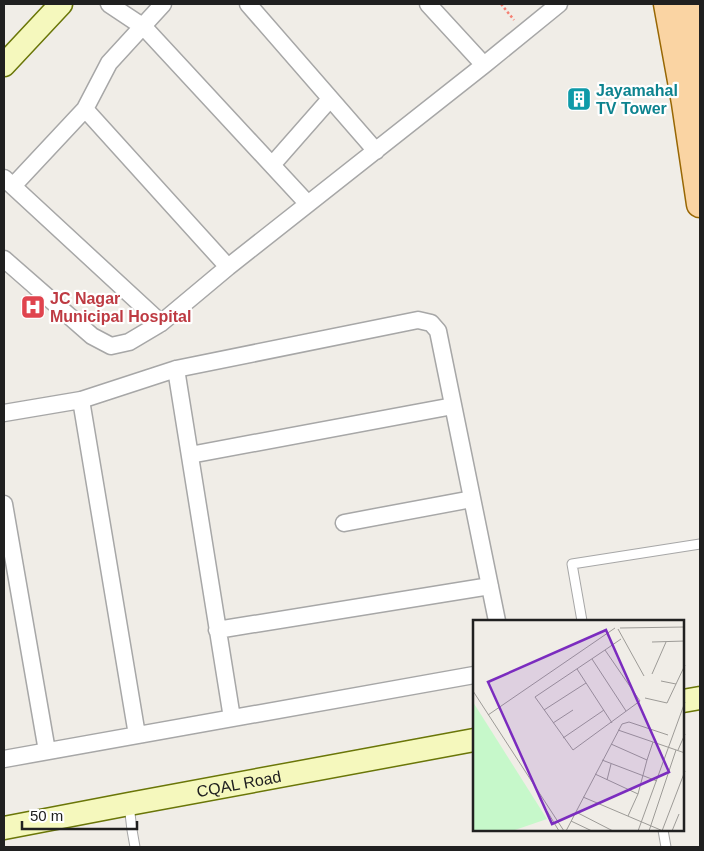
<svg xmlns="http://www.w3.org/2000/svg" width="704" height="851" font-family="Arial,sans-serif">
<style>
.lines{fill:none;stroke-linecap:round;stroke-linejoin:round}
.lane-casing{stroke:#a7a7a7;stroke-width:11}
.street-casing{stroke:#a7a7a7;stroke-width:19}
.secondary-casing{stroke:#6a7608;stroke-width:25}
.primary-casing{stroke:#986704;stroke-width:29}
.path{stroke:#f67f72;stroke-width:2.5;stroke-dasharray:2.5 2.5;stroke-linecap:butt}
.lane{stroke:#fff;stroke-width:9}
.street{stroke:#fff;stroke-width:16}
.secondary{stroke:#f5f8bd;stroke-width:22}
.primary{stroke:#fad4a3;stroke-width:26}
.labels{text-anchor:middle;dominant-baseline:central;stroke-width:4.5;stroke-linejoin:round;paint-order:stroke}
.culture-label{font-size:16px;font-weight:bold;fill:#0d838f;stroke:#fff;text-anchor:start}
.health-label{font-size:16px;font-weight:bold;fill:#be3a42;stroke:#fff;text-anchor:start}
.street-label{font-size:16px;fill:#202020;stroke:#fff}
.inset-road{fill:none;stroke:#9d9b97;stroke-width:1}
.view{fill:#7b2cbf;fill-opacity:0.15;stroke:#7b2cbf;stroke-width:2.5}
.inset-edge{fill:none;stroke:#202020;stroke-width:2.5}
</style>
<rect width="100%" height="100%" fill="#f0ede7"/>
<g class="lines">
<defs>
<path id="lane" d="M 582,621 L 572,564 L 700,544
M 129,805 L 132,830 L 135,847
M 663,830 L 666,847"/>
<path id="street" d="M 109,4 L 136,22 L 142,25 L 308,204
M 163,4 L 109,63 L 85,109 L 228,267
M 248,4 L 376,151
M 428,4 L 484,65
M 272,165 L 330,99
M 4,178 L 161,323
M 13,186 L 85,109
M 4,259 L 92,336 L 111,346 L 129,342 L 161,323 L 228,267 L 484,65 L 559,4
M 176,369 L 232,718
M 81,400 L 137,735
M 4,413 L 81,400 L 176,369 L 418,320 L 431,323 L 438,331 L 497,621
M 190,455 L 453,406
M 4,504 L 47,751
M 344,523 L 472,499
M 217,630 L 490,586
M 4,759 L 474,675"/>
<g id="secondary">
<path d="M 4,65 L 61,4"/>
<path d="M 683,701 L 700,698"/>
<path id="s1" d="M 4,828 L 129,804 L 474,740"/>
</g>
<path id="primary" d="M 667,4 L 685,103 L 700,204
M 687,4 L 699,77 L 700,104"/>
</defs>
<use href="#lane" class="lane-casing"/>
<use href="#street" class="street-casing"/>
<use href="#secondary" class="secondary-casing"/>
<use href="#primary" class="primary-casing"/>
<path class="path" d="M 501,4 L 514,20"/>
<use href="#lane" class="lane"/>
<use href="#street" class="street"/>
<use href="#secondary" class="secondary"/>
<use href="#primary" class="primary"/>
</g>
<defs>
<symbol id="building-square" viewBox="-11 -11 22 22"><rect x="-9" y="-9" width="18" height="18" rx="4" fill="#0f9aa8" stroke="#fff"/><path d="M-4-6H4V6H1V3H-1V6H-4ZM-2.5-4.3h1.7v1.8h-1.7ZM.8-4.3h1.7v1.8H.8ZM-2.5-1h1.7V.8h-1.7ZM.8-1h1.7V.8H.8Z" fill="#fff"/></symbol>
<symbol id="hospital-square" viewBox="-11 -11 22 22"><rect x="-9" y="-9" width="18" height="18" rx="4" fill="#e0444e" stroke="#fff"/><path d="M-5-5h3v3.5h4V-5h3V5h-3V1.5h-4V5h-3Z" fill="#fff"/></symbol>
</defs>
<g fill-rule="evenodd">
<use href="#building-square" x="565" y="85" width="28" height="28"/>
<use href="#hospital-square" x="19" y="293" width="28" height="28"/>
</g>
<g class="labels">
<g class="culture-label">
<text x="596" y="90">Jayamahal<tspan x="596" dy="18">TV Tower</tspan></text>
</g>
<g class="health-label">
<text x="50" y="298">JC Nagar<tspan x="50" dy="18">Municipal Hospital</tspan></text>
</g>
<g class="street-label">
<text stroke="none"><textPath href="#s1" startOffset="239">CQAL Road</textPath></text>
</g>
</g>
<g transform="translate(473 620)">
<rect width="211" height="211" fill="#f0ede7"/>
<path d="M 0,82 L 74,199 L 39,211 L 0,211 Z" fill="#c6f8ca"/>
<path class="inset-road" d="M 147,8 L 212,7M 145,9 L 171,56M 179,22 L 212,21M 132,30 L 167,81 L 100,130 L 62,77 L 132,30 L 148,19M 119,39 L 153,91M 104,49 L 139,103M 179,54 L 193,22M 188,61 L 203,64M 0,71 L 91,211M 172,78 L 194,83 L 212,45M 71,90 L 113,63M 15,95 L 142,8M 80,103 L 100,90M 145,110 L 212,133M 90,118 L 131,90M 205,130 L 212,114M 129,140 L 184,161M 174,140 L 180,122M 122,154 L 165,174 L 174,140 L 138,124M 134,160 L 138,144M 110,177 L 190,211M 74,191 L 86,211M 103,192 L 140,211M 155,196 L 165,174M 98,201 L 119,211M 93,211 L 149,104 L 156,102 L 195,115M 165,211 L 212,82M 176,211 L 203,130M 189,211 L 212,151M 199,211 L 206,194"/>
<path class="view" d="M 133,10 L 196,152 L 79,204 L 15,62 Z"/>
<rect width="211" height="211" class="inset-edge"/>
</g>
<rect width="704" height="851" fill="none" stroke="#202020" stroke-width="10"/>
<path d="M22 821v8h115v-8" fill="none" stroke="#202020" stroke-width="2.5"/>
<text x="30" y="821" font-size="15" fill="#202020" stroke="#ffffff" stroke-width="4" paint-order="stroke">50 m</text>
</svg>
